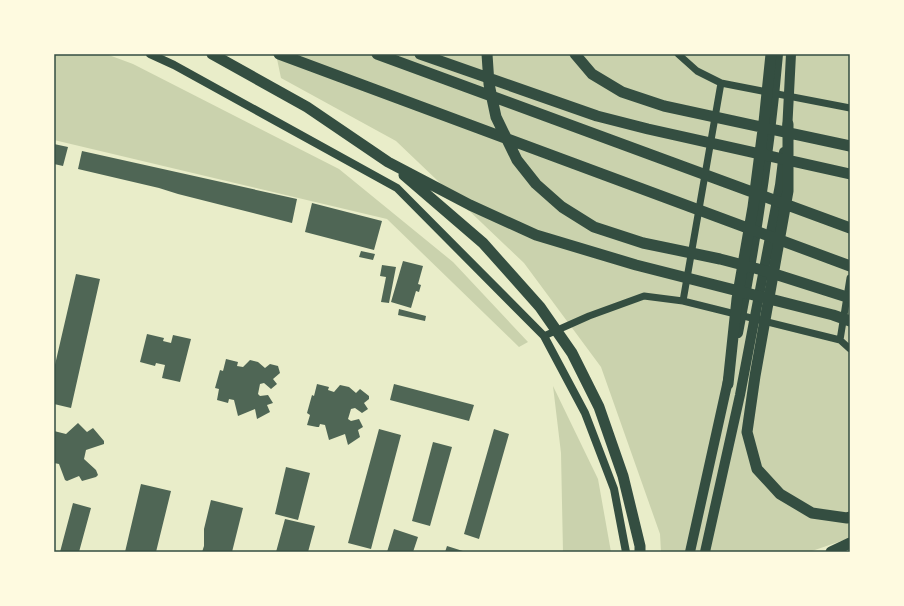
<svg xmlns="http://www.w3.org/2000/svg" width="904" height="606" font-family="'PT Serif',serif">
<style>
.green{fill:#cad2ad}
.building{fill:#4f6655}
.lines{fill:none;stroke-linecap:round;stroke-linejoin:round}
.tertiary{stroke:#344e41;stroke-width:7}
.secondary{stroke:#344e41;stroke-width:8}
.primary{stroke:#344e41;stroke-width:10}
.trunk{stroke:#344e41;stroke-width:11}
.neatline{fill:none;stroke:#344e41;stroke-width:1.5}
</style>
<rect width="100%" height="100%" fill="#e9edc9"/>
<path class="green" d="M 54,54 L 106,54 L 133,64 L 339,169 L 453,262 L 528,342 L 519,347 L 387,219 L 54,140 Z
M 276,54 L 850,54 L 850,538 L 809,552 L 661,552 L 660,534 L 601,367 L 524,263 L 396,141 L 281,78 Z
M 553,386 L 598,479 L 611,552 L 563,552 L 561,453 Z"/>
<path class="building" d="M 54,144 L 68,147 L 63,166 L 54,164 Z
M 82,151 L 297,199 L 292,223 L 178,194 L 159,188 L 78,169 Z
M 312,203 L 382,221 L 374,250 L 305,232 Z
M 361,251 L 375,254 L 373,260 L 359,257 Z
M 403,261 L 423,266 L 418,284 L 421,285 L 419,292 L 416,291 L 411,308 L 391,302 Z
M 382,265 L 396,267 L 389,303 L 381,302 L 386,277 L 380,276 Z
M 76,274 L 100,279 L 71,408 L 54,404 L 54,369 Z
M 399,309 L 426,316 L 425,321 L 398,315 Z
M 147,334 L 164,338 L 163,341 L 171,343 L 173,335 L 191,339 L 180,382 L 162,378 L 165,365 L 156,363 L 155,366 L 140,362 Z
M 226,359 L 238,362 L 237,366 L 243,367 L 250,360 L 258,362 L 265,368 L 270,364 L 278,366 L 280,373 L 273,379 L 277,384 L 271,389 L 264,383 L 260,384 L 258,394 L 260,396 L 268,395 L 273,403 L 267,405 L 270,412 L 257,419 L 255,409 L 238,416 L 234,400 L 229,399 L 228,403 L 217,400 L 219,389 L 215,388 L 220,370 L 223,371 Z
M 317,384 L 329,387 L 328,390 L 334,392 L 340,385 L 349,387 L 356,393 L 360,389 L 369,396 L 369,399 L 364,403 L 368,409 L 362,413 L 355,408 L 351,409 L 348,419 L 351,421 L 359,419 L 363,427 L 358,430 L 360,437 L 348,445 L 345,434 L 329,440 L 325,425 L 320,424 L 319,427 L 317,427 L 307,425 L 310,415 L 307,413 L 312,395 L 314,396 Z
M 394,384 L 474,405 L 469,421 L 390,400 Z
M 78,423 L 87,432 L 93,428 L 104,441 L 104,444 L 86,450 L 84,459 L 96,470 L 98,475 L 96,477 L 82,481 L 79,476 L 67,481 L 65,480 L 59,464 L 54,463 L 54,431 L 66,434 Z
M 379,429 L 401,435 L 371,549 L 348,543 Z
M 494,429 L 509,434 L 479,539 L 464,534 Z
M 433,442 L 452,447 L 430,526 L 412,521 Z
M 286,467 L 310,473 L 298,520 L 275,514 Z
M 141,484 L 171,491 L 156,552 L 125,552 Z
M 211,500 L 243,508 L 232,552 L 202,552 L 204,546 L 204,529 Z
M 73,503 L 91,508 L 79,552 L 60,552 Z
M 285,519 L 315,526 L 308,552 L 276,552 Z
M 394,529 L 418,537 L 413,552 L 387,552 Z
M 447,546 L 466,552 L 445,552 Z"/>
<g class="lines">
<path class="tertiary" d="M 678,54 L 697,71 L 721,83 L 850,108
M 683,301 L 721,83
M 544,336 L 589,316 L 644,296 L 683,301 L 840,340 L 850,349
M 840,340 L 850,278"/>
<path class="secondary" d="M 150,54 L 174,65 L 397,188 L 544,336 L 585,413 L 614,489 L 626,552"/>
<path class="primary" d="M 787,132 L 791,54
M 738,333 C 756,241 770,148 778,54
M 690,552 L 729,376
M 705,552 L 740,395 L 780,185 L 784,152"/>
<path class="trunk" d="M 212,54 L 307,107 L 388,162 L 470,205 L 536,235 L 636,265 L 833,315 L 850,321
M 279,54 L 850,266
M 377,54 L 850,228
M 420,54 L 597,116 L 648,129 L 850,174
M 487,54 L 489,84 L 496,117 L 517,160 L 536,184 L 562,207 L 594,227 L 643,243 L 720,259 L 762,270 L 850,298
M 575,54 L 592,74 L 622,92 L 664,106 L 850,146
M 788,124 L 788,191 L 755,376 L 747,432 L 757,469 L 780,494 L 812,513 L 847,518 L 850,517
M 404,175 L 483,243 L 540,307 L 572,353 L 599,407 L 623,476 L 640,546 L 640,552
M 728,384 L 737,299 L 753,207 L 764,122 L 771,54
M 831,552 L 850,543"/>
</g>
<rect width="904" height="606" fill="none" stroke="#fefae0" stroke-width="110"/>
<rect x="55" y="55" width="794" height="496" class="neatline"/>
</svg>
